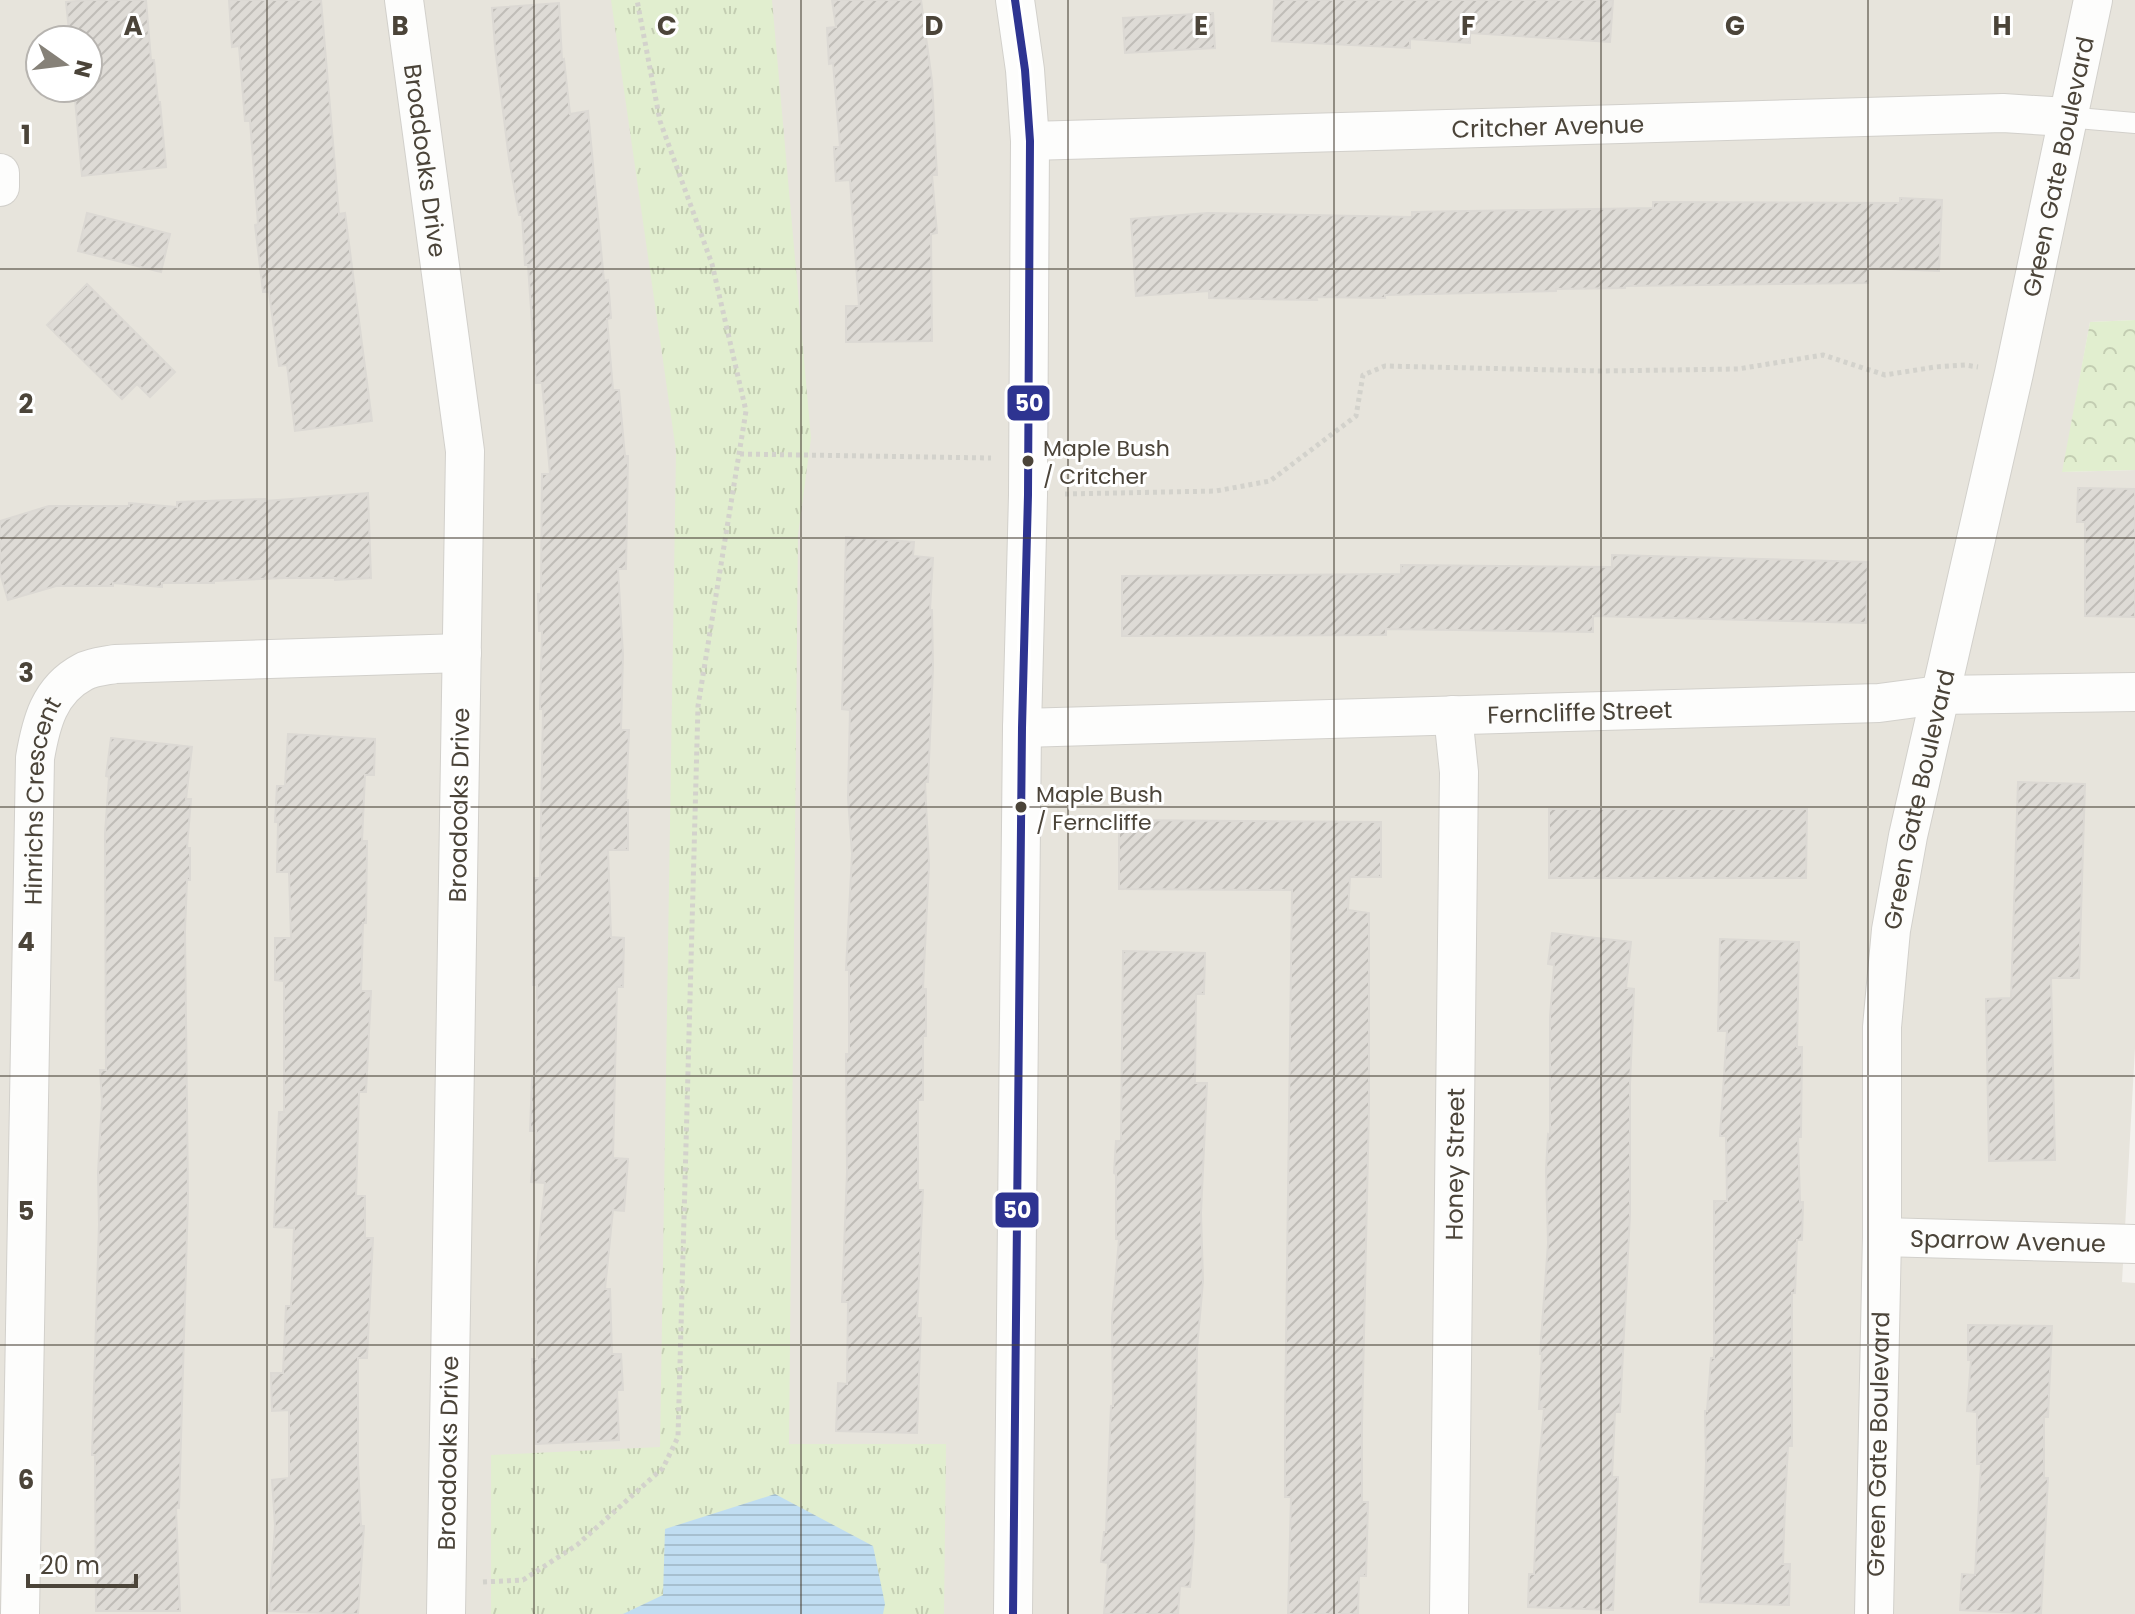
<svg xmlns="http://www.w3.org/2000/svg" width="2135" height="1614" font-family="Poppins,sans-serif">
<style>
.residential{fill:#e7e4dc;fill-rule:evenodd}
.forest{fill:url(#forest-crowns)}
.park{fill:url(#park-tufts)}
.water{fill:url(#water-rules)}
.building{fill:url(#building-hatch);stroke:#dcd9d4;stroke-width:2}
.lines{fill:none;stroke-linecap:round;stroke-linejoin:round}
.service-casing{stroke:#d2d0cb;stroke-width:22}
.minor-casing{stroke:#d2d0cb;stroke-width:40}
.path{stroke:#d3d2cc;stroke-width:5;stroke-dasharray:4 4;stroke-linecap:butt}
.service{stroke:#fdfdfc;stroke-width:20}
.minor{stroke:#fdfdfc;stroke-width:38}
.bus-1-casing{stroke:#fff;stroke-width:14}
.bus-1{stroke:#2e3491;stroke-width:8}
.grid{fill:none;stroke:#4b4439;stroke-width:2;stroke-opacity:0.55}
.bus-dot{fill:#4b4439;stroke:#fff;stroke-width:3}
.labels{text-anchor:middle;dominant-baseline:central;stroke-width:6;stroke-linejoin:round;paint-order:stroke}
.bus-label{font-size:22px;fill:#4b4439;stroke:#fff;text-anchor:start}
.street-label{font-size:24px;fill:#4b4439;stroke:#fff}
.grid-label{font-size:26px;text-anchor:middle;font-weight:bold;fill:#4b4439;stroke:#fff;stroke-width:6;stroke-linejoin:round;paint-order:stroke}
.line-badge{stroke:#fff;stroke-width:3}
.badge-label{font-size:22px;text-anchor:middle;font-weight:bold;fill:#fff}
</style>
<defs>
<pattern id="forest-crowns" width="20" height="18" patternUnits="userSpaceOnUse" patternTransform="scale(2)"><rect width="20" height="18" fill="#e1eecf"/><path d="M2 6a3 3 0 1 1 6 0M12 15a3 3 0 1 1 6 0" fill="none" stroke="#c3cdb2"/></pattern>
<pattern id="park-tufts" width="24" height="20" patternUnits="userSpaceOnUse" patternTransform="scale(2)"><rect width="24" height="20" fill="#e1eecf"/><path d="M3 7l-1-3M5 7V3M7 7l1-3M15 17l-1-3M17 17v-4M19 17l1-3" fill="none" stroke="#c3cdb2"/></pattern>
<pattern id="water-rules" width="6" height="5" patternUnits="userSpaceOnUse" patternTransform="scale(2)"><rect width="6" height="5" fill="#c0ddf1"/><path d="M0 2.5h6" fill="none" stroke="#a6bfcf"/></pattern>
<pattern id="building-hatch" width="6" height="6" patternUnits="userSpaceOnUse" patternTransform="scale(2)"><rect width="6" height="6" fill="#dedbd6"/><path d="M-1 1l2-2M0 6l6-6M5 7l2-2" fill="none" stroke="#c0bdb8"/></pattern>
</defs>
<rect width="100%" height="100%" fill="#f4f2ee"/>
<path class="residential" d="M 0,0 L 2135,0 L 2135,320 L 2090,322 L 2063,472 L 2135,470 L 2135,1048 L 2122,1282 L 2135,1283 L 2135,1614 L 0,1614 ZM 40,40 L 88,40 L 88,88 L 40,88 Z"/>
<path class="forest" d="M 2135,320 L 2135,470 L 2062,472 L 2090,322 Z"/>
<path class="park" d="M 611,0 L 772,0 L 811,438 L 798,535 L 789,1444 L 946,1444 L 944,1614 L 491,1614 L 491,1455 L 660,1447 L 676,451 Z"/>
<path class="water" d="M 775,1494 L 873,1546 L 885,1604 L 883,1614 L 623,1614 L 663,1595 L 665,1529 Z"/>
<path class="building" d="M 89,0 L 146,0 L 151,60 L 154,60 L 158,102 L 160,102 L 166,167 L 82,176 L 74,88 L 88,88 L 88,40 L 70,40 L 66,2 Z
M 229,0 L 321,0 L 339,214 L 345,213 L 372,421 L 295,431 L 287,365 L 279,366 L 269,292 L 263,292 L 255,225 L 258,224 L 250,121 L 245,121 L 239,46 L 232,47 Z
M 832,0 L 921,0 L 932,81 L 937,175 L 932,175 L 937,233 L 931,234 L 932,341 L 846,342 L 846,306 L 859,306 L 850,180 L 836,181 L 834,147 L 840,147 L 833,63 L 829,64 L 827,28 L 836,27 Z
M 1274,0 L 1613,0 L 1610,42 L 1470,33 L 1470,43 L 1410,39 L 1410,48 L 1272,41 Z
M 559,3 L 562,60 L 564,59 L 570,114 L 588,111 L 604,281 L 608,280 L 611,318 L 607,319 L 613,390 L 619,390 L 625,456 L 628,456 L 626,569 L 618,569 L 623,655 L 621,730 L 629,730 L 626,800 L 628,800 L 628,850 L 608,850 L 611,937 L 624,938 L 623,987 L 617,987 L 613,1158 L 628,1159 L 624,1211 L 613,1210 L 605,1289 L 610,1289 L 612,1354 L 621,1354 L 623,1390 L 617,1390 L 619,1440 L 536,1444 L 532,1359 L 537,1359 L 535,1285 L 545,1183 L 531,1182 L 536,1131 L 530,1131 L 532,1078 L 535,1078 L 537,985 L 533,985 L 534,878 L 540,878 L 543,709 L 540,709 L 542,631 L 539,631 L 538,594 L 541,594 L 542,474 L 550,474 L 542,383 L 536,383 L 528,265 L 525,265 L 522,215 L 519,215 L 509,159 L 495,47 L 492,8 Z
M 1213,13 L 1215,48 L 1125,53 L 1123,18 Z
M 1900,198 L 1942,200 L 1939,271 L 1868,268 L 1868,283 L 1625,286 L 1625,288 L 1556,289 L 1556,291 L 1385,295 L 1385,298 L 1316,297 L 1317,300 L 1209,298 L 1209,291 L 1136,296 L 1131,219 L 1208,213 L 1412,217 L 1412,212 L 1653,208 L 1653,202 L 1900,203 Z
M 87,213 L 170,234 L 161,272 L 78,251 Z
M 87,284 L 175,372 L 150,397 L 137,384 L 122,399 L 47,325 Z
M 2078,488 L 2135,489 L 2135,617 L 2085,616 L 2085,522 L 2077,522 Z
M 368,493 L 371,578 L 335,580 L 335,578 L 284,578 L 214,581 L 214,583 L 162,583 L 162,587 L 113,583 L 113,586 L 56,586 L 8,600 L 0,573 L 0,521 L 49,506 L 129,506 L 129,503 L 177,507 L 177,502 L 265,499 L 265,501 Z
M 846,537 L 914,542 L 913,556 L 933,558 L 930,610 L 932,610 L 933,668 L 928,782 L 925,782 L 929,865 L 923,989 L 926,989 L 926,1036 L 923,1036 L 923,1100 L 918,1100 L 918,1190 L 923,1190 L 917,1318 L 921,1318 L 917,1433 L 836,1431 L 838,1383 L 847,1384 L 848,1302 L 842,1302 L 847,1172 L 846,1054 L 849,1054 L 849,970 L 846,970 L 852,854 L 848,798 L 850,710 L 842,709 Z
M 1612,555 L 1868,562 L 1866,623 L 1593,616 L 1593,632 L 1386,629 L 1386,635 L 1122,636 L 1122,576 L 1401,574 L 1401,565 L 1612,567 Z
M 288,734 L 375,739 L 374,775 L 365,775 L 362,841 L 367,841 L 366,923 L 363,923 L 361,991 L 371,991 L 366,1092 L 359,1092 L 356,1196 L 365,1196 L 365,1238 L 373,1238 L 367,1358 L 358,1358 L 358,1464 L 361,1526 L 364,1526 L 358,1614 L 269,1611 L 275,1526 L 272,1480 L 289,1478 L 289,1410 L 272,1411 L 271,1373 L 283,1373 L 286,1306 L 291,1306 L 294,1228 L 274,1227 L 279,1112 L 284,1112 L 284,981 L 275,980 L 275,938 L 291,938 L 289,872 L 277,872 L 278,822 L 275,822 L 277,786 L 285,786 Z
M 111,738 L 192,747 L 186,799 L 191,799 L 187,848 L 190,848 L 190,880 L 187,880 L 185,931 L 188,1197 L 179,1508 L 176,1508 L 180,1611 L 96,1611 L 95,1455 L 92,1455 L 99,1224 L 98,1173 L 102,1101 L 100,1070 L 106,1070 L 105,834 L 109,777 L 106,776 Z
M 2018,782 L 2085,784 L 2079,978 L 2051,978 L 2055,1160 L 1989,1161 L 1986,999 L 2011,998 Z
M 1549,809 L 1807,809 L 1806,878 L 1549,878 Z
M 1119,820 L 1381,822 L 1381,877 L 1350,877 L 1348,910 L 1369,913 L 1369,1106 L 1362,1425 L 1362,1502 L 1368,1502 L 1366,1576 L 1359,1576 L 1358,1614 L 1288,1614 L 1291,1497 L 1285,1497 L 1285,1421 L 1292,890 L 1119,889 Z
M 1552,933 L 1631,942 L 1626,988 L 1634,989 L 1630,1084 L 1630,1214 L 1620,1412 L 1615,1412 L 1612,1477 L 1618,1477 L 1613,1610 L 1528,1607 L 1529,1574 L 1534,1574 L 1538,1476 L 1544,1409 L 1539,1409 L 1542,1354 L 1540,1354 L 1548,1243 L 1546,1171 L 1548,1134 L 1550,1135 L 1550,1017 L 1554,965 L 1548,964 Z
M 1720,939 L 1799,942 L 1797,1047 L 1802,1047 L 1801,1137 L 1798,1137 L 1800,1202 L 1803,1202 L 1802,1240 L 1797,1240 L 1795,1293 L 1792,1293 L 1792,1446 L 1788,1446 L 1785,1503 L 1783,1564 L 1790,1564 L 1789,1605 L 1700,1602 L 1706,1464 L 1705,1411 L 1707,1411 L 1711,1358 L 1714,1358 L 1714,1201 L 1727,1201 L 1726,1136 L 1720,1136 L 1727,1031 L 1718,1031 Z
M 1123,951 L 1205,953 L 1204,994 L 1196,994 L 1195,1083 L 1207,1083 L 1201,1213 L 1203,1281 L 1197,1349 L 1194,1538 L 1190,1587 L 1180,1586 L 1178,1614 L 1104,1614 L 1108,1563 L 1101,1562 L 1104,1532 L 1106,1532 L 1111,1406 L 1113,1406 L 1112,1318 L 1119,1239 L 1116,1239 L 1116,1174 L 1114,1173 L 1116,1141 L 1121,1141 Z
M 1968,1325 L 2052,1326 L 2048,1417 L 2044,1417 L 2044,1478 L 2048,1478 L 2041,1614 L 1960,1610 L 1962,1574 L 1975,1575 L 1981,1464 L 1977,1464 L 1977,1412 L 1967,1411 L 1971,1360 L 1968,1360 Z"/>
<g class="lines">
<defs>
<path id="service" d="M 2066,117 L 2135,123"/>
<g id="minor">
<path id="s1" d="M 404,0 L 465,451 L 446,1614"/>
<path id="s2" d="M 1030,141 L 2003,113 L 2066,117"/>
<path d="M 0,173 L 0,187"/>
<path id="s3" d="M 1022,728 L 1879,703 L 1939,695 L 2135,692"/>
<path id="s4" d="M 1882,1237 L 2135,1244"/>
<path id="s5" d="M 20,1614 L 35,758 C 41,723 49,690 83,672 C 92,667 105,666 115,664 L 462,653"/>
<path d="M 1013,1614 L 1022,728 L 1028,495 L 1030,141 L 1025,70 L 1015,0"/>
<path id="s6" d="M 1449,1614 L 1459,772 L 1453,715"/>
<path id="s7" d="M 1874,1614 L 1882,1237 L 1882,1027 L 1891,930 L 1908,836 L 2014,373 L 2093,0"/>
</g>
</defs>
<use href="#service" class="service-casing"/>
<use href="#minor" class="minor-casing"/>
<path class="path" d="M 740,454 L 991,458
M 1065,494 L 1216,491 L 1270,481 L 1356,416 L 1363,375 L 1385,366 L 1601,371 L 1738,369 L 1823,355 L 1885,375 L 1935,367 L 1965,365 L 1978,367
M 483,1582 L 523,1580 L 577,1545 L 663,1468 L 678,1437 L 698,706 L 746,411 L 712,264 L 660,121 L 637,0"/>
<use href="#service" class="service"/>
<use href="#minor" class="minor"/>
<defs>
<path id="bus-1" d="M 1013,1614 L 1022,728 L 1028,495 L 1030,141 L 1025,70 L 1015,0"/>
</defs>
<use href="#bus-1" class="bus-1-casing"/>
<use href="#bus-1" class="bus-1"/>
</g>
<path class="grid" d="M 267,0 L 267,1614M 534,0 L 534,1614M 801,0 L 801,1614M 1068,0 L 1068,1614M 1334,0 L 1334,1614M 1601,0 L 1601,1614M 1868,0 L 1868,1614M 0,269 L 2135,269M 0,538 L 2135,538M 0,807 L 2135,807M 0,1076 L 2135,1076M 0,1345 L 2135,1345"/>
<g class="bus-dot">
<circle cx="1028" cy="461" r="7"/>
<circle cx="1021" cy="807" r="7"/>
</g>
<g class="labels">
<g class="bus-label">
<text x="1043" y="448">Maple Bush<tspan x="1043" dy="28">/ Critcher</tspan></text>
<text x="1036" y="794">Maple Bush<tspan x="1036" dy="28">/ Ferncliffe</tspan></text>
</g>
<g class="street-label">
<text stroke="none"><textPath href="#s2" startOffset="518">Critcher Avenue</textPath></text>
<text stroke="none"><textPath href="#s1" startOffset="162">Broadoaks Drive</textPath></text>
<text stroke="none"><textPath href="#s7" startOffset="1466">Green Gate Boulevard</textPath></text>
<text stroke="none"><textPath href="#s3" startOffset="558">Ferncliffe Street</textPath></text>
<text stroke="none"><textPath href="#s7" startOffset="818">Green Gate Boulevard</textPath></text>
<text stroke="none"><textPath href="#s5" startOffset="814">Hinrichs Crescent</textPath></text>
<text transform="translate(459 805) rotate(-89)">Broadoaks Drive</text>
<text stroke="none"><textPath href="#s6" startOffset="450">Honey Street</textPath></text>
<text stroke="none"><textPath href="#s4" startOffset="126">Sparrow Avenue</textPath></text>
<text stroke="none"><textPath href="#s7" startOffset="170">Green Gate Boulevard</textPath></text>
<text transform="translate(448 1453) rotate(-89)">Broadoaks Drive</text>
</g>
</g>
<g class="grid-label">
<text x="133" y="35">A</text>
<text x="400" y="35">B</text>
<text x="667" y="35">C</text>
<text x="934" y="35">D</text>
<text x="1201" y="35">E</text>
<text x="1468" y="35">F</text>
<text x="1735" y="35">G</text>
<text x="2002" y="35">H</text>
<text x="26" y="144">1</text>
<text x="26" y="413">2</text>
<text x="26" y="682">3</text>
<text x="26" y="951">4</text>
<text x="26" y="1220">5</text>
<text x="26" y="1489">6</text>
</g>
<g class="line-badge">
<rect x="1006" y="384" width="45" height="38" rx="8" fill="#2e3491"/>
<rect x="994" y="1191" width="46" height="38" rx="8" fill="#2e3491"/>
</g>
<g class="badge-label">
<text x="1029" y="411">50</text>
<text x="1017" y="1218">50</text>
</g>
<g transform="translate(64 64) rotate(104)"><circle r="38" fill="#ffffff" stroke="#b7b4b0" stroke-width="2"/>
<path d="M0-6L14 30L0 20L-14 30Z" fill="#868178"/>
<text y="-12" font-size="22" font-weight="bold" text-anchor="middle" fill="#4b4439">N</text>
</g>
<path d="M28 1574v12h108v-12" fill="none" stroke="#4b4439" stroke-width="4"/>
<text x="40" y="1574" font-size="24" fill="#4b4439" stroke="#ffffff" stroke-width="6" paint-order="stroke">20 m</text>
</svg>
